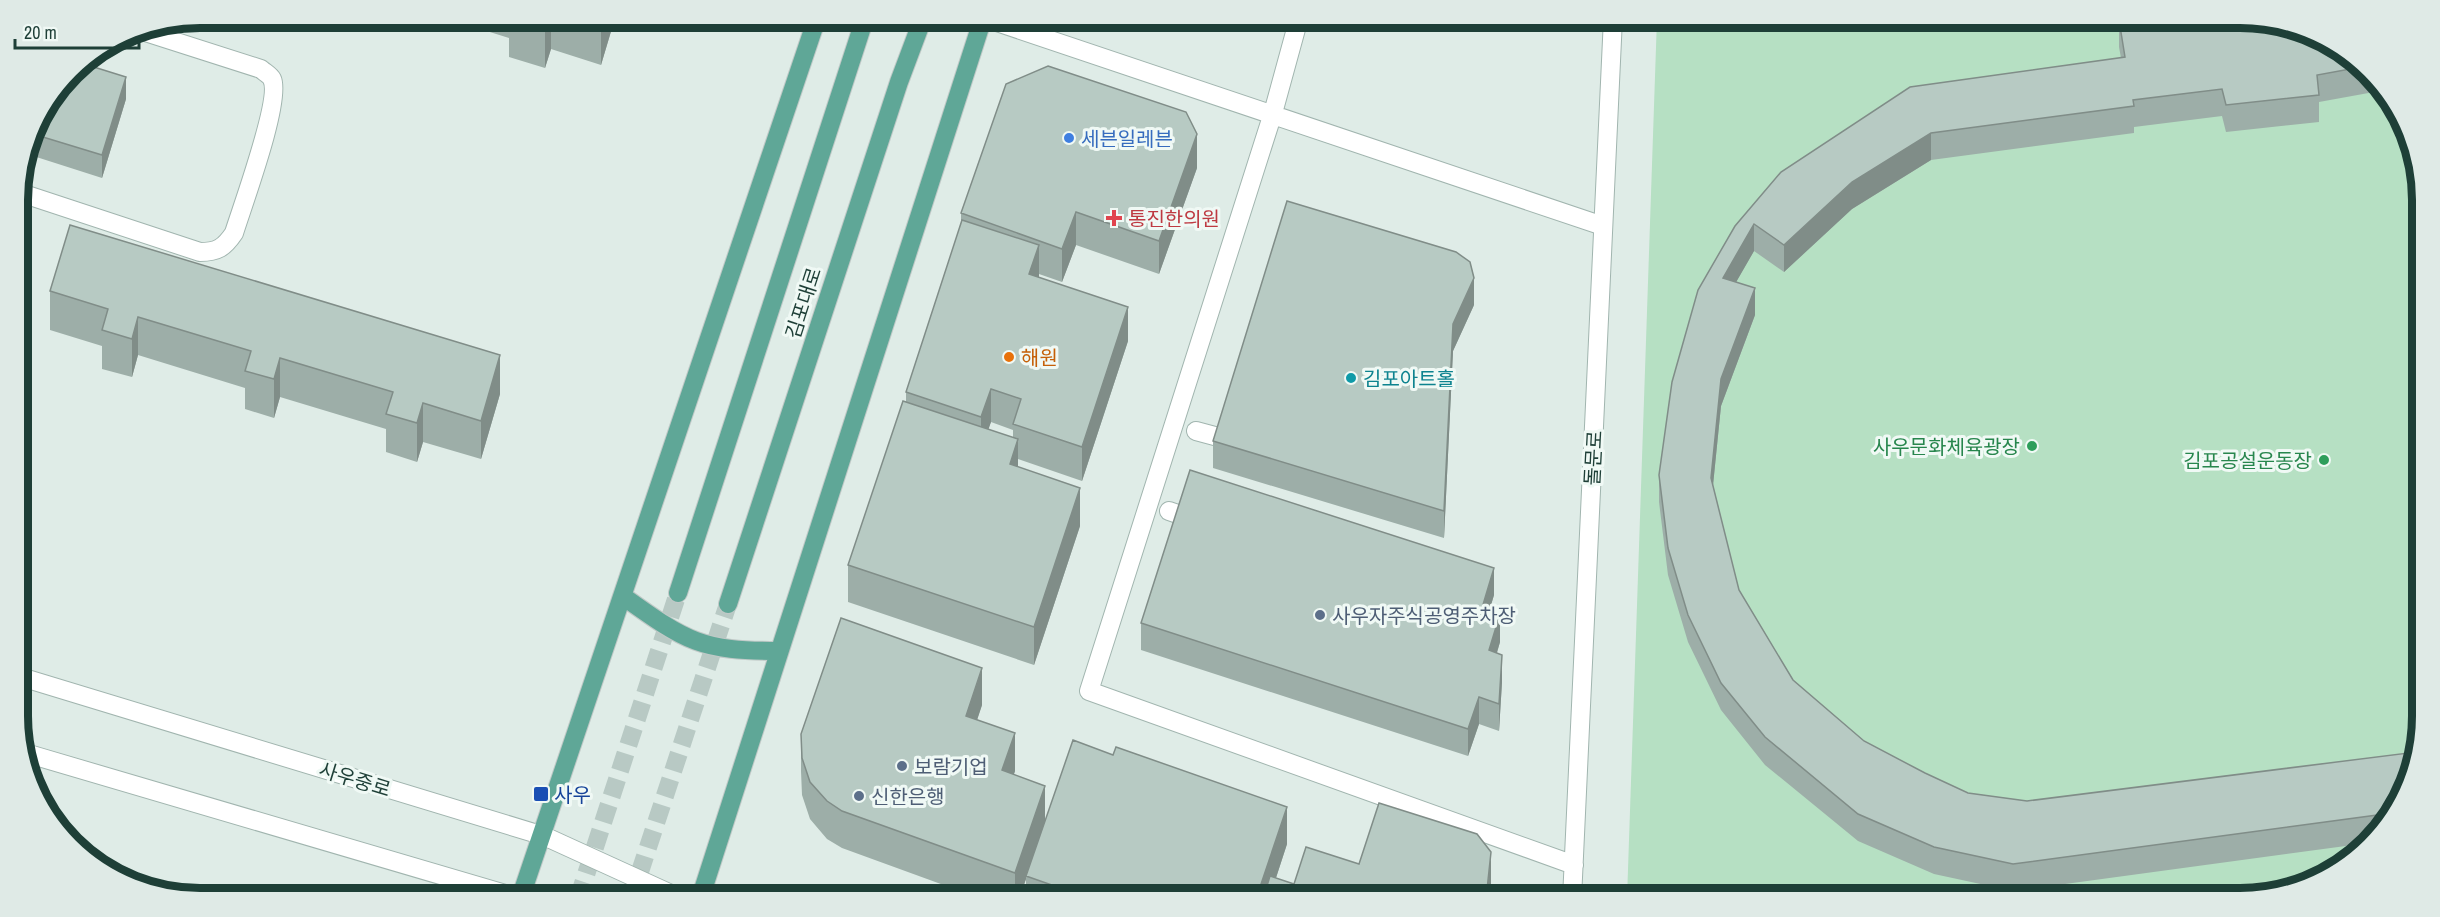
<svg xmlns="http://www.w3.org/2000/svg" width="2440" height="917" font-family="'Archivo Narrow','Noto Sans KR',sans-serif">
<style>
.green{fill:#b6e0c3}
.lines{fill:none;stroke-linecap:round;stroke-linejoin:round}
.major-tunnel{stroke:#b8c9c4;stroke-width:18;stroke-dasharray:18 9;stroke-linecap:butt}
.minor-casing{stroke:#a1b5af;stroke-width:20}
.major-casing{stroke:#c0c9c7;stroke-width:20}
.minor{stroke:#fff;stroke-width:18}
.major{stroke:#5fa797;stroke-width:18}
.wall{fill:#9daea8;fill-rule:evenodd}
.shaded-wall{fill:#808d88}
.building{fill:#b7cac3;stroke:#808d88;stroke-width:1.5}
.shop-dot{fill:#3f7fe0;stroke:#f0f9f5;stroke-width:2}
.health-dot{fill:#e0444e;stroke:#f0f9f5;stroke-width:2}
.food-dot{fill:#e8710a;stroke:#f0f9f5;stroke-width:2}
.culture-dot{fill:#0f9aa8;stroke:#f0f9f5;stroke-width:2}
.leisure-dot{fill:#2e9e5b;stroke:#f0f9f5;stroke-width:2}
.service-dot{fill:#5c6f8a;stroke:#f0f9f5;stroke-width:2}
.transit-dot{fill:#1a4fb4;stroke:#f0f9f5;stroke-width:2}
.labels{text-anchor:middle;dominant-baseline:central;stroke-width:6;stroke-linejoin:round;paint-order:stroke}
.shop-label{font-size:20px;fill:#366cbe;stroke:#f0f9f5;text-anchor:start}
.health-label{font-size:20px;fill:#be3a42;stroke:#f0f9f5;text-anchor:start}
.street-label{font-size:20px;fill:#1e3f37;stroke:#f0f9f5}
.food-label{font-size:20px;fill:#c56008;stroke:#f0f9f5;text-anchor:start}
.culture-label{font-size:20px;fill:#0d838f;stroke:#f0f9f5;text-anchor:start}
.leisure-label{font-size:20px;fill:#27864d;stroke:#f0f9f5;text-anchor:end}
.service-label{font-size:20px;fill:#4e5e75;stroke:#f0f9f5;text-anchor:start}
.transit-label{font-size:20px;fill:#164399;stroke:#f0f9f5;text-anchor:start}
.rim{fill:none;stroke:#1e3f37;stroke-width:8}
</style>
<rect width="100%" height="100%" fill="#dfece7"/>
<path class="green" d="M 1657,18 L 2239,18 L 2384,89 L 2420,176 L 2422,716 L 2412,775 L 2384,827 L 2350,861 L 2298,889 L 2251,899 L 1627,899 Z"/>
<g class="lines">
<path class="major-tunnel" d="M 578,899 L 678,593
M 631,899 L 728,604"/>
<defs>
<path id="minor" d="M 985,18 L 1603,226
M 1299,18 L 1273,113 L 1089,691 L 1574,865
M 18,192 L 200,252 C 217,252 224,248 234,233 C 242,207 282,99 272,79 C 270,75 264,72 261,69 L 139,30
M 1196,431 L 1237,442
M 1169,511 L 1198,521
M 21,677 L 544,836 L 682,899
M 22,752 L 522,899
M 1572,899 L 1613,18"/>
<path id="major" d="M 678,593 L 865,18
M 624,597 C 687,642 701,651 779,651
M 728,604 L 899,82 L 923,18
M 520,899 L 817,18
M 700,899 L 983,18"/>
</defs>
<use href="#minor" class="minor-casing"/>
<use href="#major" class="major-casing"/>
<use href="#minor" class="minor"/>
<use href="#major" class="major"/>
</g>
<path class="wall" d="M 377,18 L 409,18 L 406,27 Z
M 445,18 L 615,18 L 601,65 L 551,49 L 545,68 L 509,57 L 509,38 Z
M 2119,20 L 2341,49 L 2385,90 L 2319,102 L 2319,122 L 2226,132 L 2222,116 L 2134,127 L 2134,133 L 1931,160 L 1852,209 L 1784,272 L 1754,251 L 1736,282 L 1755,315 L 1721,406 L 1713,485 L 1739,590 L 1793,680 L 1864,741 L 1925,773 L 1968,793 L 2027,801 L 2412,775 L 2384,827 L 2368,843 L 2013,891 L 1934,874 L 1858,841 L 1765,765 L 1721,710 L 1688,642 L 1668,575 L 1659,502 L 1659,475 L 1735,226 L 1910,87 L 2121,58 L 2119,47 Z
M 126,99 L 102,178 L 27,154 L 37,120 Z
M 1197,168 L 1159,274 L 1076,245 L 1062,282 L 1039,274 L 1039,278 L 1128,341 L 1082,481 L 1018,459 L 1018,467 L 1080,526 L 1034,665 L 848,602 L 848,565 L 906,402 L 906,392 L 961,223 L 961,213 ZM 991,422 L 1013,430 L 1013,438 L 988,429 Z
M 50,291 L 500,394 L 481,459 L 423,442 L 417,462 L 386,452 L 386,429 L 280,397 L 274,418 L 245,409 L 245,388 L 138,355 L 132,377 L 102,369 L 102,346 L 50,330 Z
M 1474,305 L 1453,351 L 1444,538 L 1213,468 L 1213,441 Z
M 1494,595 L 1489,611 L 1500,642 L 1497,653 L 1502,682 L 1499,731 L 1479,724 L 1468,756 L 1141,650 L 1141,623 Z
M 982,705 L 977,720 L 1015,771 L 1014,774 L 1045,820 L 1287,844 L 1276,878 L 1294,884 L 1359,864 L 1491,886 L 1490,899 L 1026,899 L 1026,879 L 1019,899 L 982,899 L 842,848 L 827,839 L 810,819 L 802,795 L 801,771 L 801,734 Z"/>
<path class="shaded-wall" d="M 406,18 L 409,18 L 406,27 Z
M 548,18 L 551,18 L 551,49 L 545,68 L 545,30 Z
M 603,18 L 615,18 L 601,65 L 601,26 Z
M 126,77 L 126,99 L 102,178 L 102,155 Z
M 1931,133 L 1931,160 L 1852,209 L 1784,272 L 1784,245 L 1852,182 Z
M 1197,134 L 1197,168 L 1159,274 L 1159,241 Z
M 1076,212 L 1076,245 L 1062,282 L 1062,249 Z
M 1754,224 L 1754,251 L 1723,305 L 1723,278 Z
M 1039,245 L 1039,279 L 1029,274 Z
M 1474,278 L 1474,305 L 1453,351 L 1444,538 L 1444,511 L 1453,324 Z
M 1755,288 L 1755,315 L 1721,406 L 1711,505 L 1711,478 L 1721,379 Z
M 1128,307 L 1128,341 L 1082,481 L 1082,447 Z
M 138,317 L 138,355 L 132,377 L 132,339 Z
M 500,355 L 500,394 L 481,459 L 481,421 Z
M 280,358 L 280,397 L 274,418 L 274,379 Z
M 991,389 L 991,422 L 981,451 L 981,417 Z
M 423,403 L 423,442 L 417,462 L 417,423 Z
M 1018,439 L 1018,477 L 1010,464 Z
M 1080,488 L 1080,526 L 1034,665 L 1034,627 Z
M 1494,568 L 1494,595 L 1482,636 L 1482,608 Z
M 1500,614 L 1500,642 L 1489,678 L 1489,650 Z
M 1502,655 L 1502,682 L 1499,731 L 1499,704 Z
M 982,668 L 982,705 L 966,753 L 966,716 Z
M 1479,697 L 1479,724 L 1468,756 L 1468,729 Z
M 1015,733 L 1015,771 L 1002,807 L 1002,770 Z
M 1045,786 L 1045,823 L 1026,876 L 1026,879 L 1019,899 L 1015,899 L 1015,873 Z
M 1287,807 L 1287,844 L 1269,899 L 1256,899 Z
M 1491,852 L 1491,886 L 1490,899 L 1486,899 Z"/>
<path class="building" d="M 509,18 L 548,18 L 545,30 Z
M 575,18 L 603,18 L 601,26 Z
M 2133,18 L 2240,18 L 2298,28 L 2341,49 L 2361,67 L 2317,75 L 2319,95 L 2226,105 L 2222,89 L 2133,100 L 2134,106 L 1931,133 L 1852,182 L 1784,245 L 1754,224 L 1723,278 L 1755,288 L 1721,379 L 1711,478 L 1739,590 L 1793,680 L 1864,741 L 1925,773 L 1968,793 L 2027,801 L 2416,752 L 2412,775 L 2392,813 L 2013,864 L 1934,847 L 1858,814 L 1765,737 L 1721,683 L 1688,615 L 1668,548 L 1659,475 L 1672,382 L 1698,290 L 1735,226 L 1781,172 L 1910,87 L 2125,57 L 2119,20 Z
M 81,63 L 126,77 L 102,155 L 33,134 L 37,120 Z
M 1048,66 L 1186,112 L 1197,134 L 1159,241 L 1076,212 L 1062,249 L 961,213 L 1006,84 Z
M 1287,201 L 1456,252 L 1470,262 L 1474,278 L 1453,324 L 1444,511 L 1213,441 Z
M 962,220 L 1039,245 L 1029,274 L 1128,307 L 1082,447 L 1013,424 L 1021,399 L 991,389 L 981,417 L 906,392 Z
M 70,225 L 500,355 L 481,421 L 423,403 L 417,423 L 386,414 L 393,392 L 280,358 L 274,379 L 245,371 L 251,351 L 138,317 L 132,339 L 102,330 L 108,309 L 50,291 Z
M 903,401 L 1018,439 L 1010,464 L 1080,488 L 1034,627 L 848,565 Z
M 1190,470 L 1494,568 L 1482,608 L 1500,614 L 1489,650 L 1502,655 L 1499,704 L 1479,697 L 1468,729 L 1141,623 Z
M 841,618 L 982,668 L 966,716 L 1015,733 L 1002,770 L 1045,786 L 1015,873 L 842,811 L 827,801 L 810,782 L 802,758 L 801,734 Z
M 1073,740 L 1113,755 L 1116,747 L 1287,807 L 1256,899 L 1063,899 L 1066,890 L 1026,876 Z
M 1379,803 L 1477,834 L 1491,852 L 1486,899 L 1263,899 L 1270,876 L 1294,884 L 1306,847 L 1359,864 Z"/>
<circle class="shop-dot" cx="1069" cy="138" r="6"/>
<path class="health-dot" d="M1111 209h6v6h6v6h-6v6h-6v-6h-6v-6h6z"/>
<circle class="food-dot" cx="1009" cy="357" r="6"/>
<circle class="culture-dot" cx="1351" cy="378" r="6"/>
<g class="leisure-dot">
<circle cx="2032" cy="446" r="6"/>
<circle cx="2324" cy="460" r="6"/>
</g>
<g class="service-dot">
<circle cx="1320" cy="615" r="6"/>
<circle cx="902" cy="766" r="6"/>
<circle cx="859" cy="796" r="6"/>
</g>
<rect class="transit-dot" x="533" y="786" width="16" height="16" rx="3"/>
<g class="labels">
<g class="shop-label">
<text x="1081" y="138">세븐일레븐</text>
</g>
<g class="health-label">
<text x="1128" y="218">통진한의원</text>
</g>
<g class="street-label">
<text transform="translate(803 303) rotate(-72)">김포대로</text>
<text transform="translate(1593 458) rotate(-87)">돌문로</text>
<text transform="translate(355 779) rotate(17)">사우중로</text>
</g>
<g class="food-label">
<text x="1021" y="357">해원</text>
</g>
<g class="culture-label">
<text x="1363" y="378">김포아트홀</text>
</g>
<g class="leisure-label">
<text x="2020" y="446">사우문화체육광장</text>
<text x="2312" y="460">김포공설운동장</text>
</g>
<g class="service-label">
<text x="1332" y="615">사우자주식공영주차장</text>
<text x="914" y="766">보람기업</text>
<text x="871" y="796">신한은행</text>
</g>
<g class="transit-label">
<text x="554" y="794">사우</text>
</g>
</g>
<path d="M0 0H2440V917H0ZM200 28H2240A172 172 0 0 1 2412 200V716A172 172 0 0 1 2240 888H200A172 172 0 0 1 28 716V200A172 172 0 0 1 200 28Z" fill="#dfeae6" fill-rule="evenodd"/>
<path class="rim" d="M200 28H2240A172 172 0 0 1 2412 200V716A172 172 0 0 1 2240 888H200A172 172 0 0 1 28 716V200A172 172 0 0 1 200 28Z"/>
<path d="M15 39v9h124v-9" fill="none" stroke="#1e3f37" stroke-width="3"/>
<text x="24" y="39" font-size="18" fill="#1e3f37" stroke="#f0f9f5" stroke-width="4.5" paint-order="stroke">20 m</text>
</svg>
